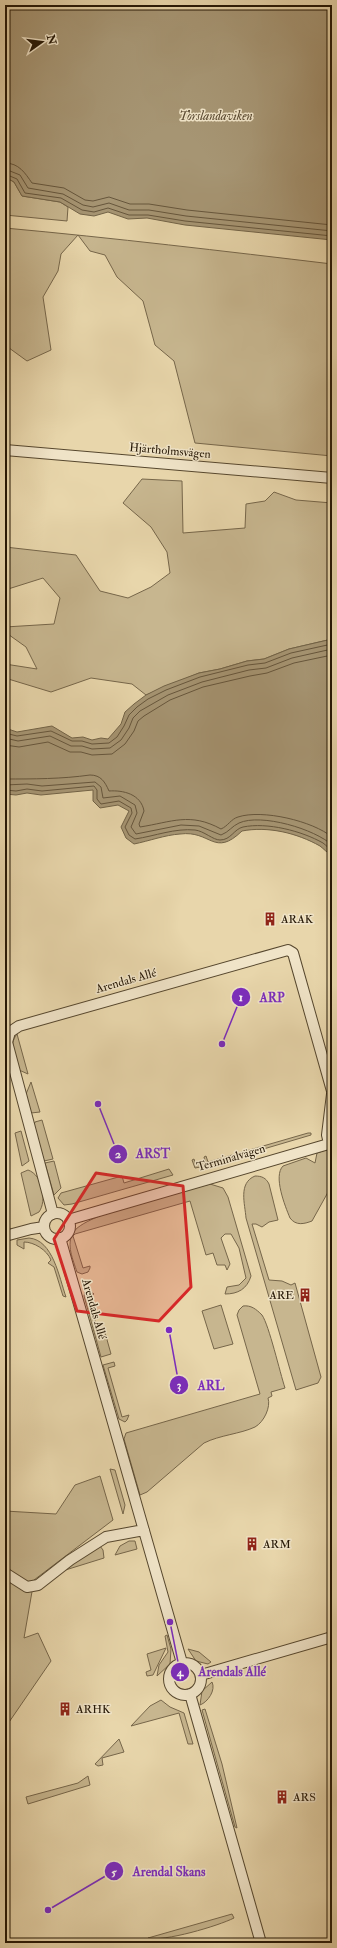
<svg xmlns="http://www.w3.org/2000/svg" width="337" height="1948" viewBox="0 0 337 1948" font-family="'IM FELL Double Pica',serif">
  <rect width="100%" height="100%" fill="#e8d6ab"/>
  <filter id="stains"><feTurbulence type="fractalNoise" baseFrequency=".005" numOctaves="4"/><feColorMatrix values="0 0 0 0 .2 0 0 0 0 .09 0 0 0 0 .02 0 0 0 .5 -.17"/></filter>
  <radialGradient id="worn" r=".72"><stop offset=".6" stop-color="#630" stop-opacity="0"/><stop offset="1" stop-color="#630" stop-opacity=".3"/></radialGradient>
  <path fill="#c7b68f" stroke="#76664a" d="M5 177 14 182 22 196 60 202 68 207 67 221 5 215Z
    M5 228C114 238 223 251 332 264V456L195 443 174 361 155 345 143 301 117 277 105 255 90 251 78 235 61 254 58 271 43 297 51 350 27 361 5 345 9 384 5 388Z
    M142 479 182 481 183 533 245 528 246 504 265 501 274 492 296 500 332 503V639L289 649 264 659 247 661 220 669 199 673 146 695 132 684 91 678 51 692 5 678V664L37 669 26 647 5 632V627L54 624 60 598 43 578 5 590V547L76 555 100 591 128 598 151 587 170 573 167 552 151 527 123 503Z
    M17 1034 28 1074 19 1070C15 1058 8 1045 17 1034Z
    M31 1082 40 1112 31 1113 26 1094Z
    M42 1120 53 1159 44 1161 34 1125 35 1122Z
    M21 1131 29 1161 22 1166 15 1133Z
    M308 1133H311V1135L206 1166 195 1168 192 1160 194 1159 196 1165 205 1162 204 1157 206 1156 208 1162Z
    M332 1148V1185L312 1221C304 1224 296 1226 290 1218 285 1206 273 1176 283 1166L306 1158 315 1163 317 1153Z
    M54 1161 61 1188 54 1195 45 1163Z
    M169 1169 173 1175 72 1204 64 1205 58 1198 61 1193 122 1176 124 1183Z
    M28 1170C43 1175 47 1201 39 1212L31 1216 21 1173Z
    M255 1176C262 1176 266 1178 269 1184L278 1220 269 1222 262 1227 256 1224H252L269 1280 282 1281 291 1285 295 1283 321 1377 318 1383 296 1390 246 1218C245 1204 238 1183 255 1176Z
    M210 1184 223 1188 228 1197 251 1276C247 1289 238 1294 225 1294L227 1287 239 1285 246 1278 239 1248 231 1234H225L221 1238 230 1264 227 1270 225 1265H217L213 1253 206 1255 190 1201 75 1234 73 1236 83 1268 90 1266V1268L88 1272 82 1274 77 1272C73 1260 66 1244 73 1233 83 1213 185 1191 210 1184Z
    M29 1238C53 1240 59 1277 66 1297L63 1296 54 1267 48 1263 51 1260C47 1250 34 1242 24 1242V1249L17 1245V1240Z
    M89 1290 94 1294 87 1296 98 1330 104 1329 111 1354 101 1357 84 1296 85 1292Z
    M221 1305 233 1344 214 1349 202 1311Z
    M243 1306C251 1305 256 1309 262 1315 269 1325 280 1373 285 1388L271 1392 272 1396 268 1398C271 1407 264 1422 255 1427 240 1434 220 1435 204 1443L147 1492 140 1495 124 1439 126 1433 260 1394 237 1315 239 1310Z
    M114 1362 115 1366 108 1368 122 1417 129 1415 127 1420 125 1422 119 1419 103 1365Z
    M110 1469 115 1470 125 1505 123 1514Z
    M100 1476 113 1520 34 1580 24 1638 38 1633 51 1661 5 1728V1511L56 1514 75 1485Z
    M129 1541H135L137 1549 115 1555 120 1546Z
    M100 1546 103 1550 104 1558 59 1572Z
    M167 1635 171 1649 170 1664 157 1676 159 1665 168 1652 165 1636Z
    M166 1648 153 1675 147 1676 146 1672 151 1670 147 1654Z
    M188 1649 199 1652 211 1662 208 1664 196 1661Z
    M212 1682C216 1690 208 1702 200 1705L202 1691Z
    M161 1700 170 1707 184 1713 193 1744H188L179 1713 131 1726 150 1706Z
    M205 1709 222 1764 237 1828 235 1827 202 1710Z
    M119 1739 124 1752 102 1758 103 1765 98 1766 95 1764Z
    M88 1776 90 1785 28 1804 26 1797 78 1783Z
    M232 1914 234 1918C218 1926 164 1942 148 1938Z"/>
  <path fill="#a69573" stroke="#726347" d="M5 5H332V240L185 225 147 218 128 219 108 212 94 216 80 214 60 202 22 196 14 182 5 177Z
    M332 639V855C327 853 324 849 320 846 297 833 268 826 242 831 214 858 211 830 180 834 165 835 149 841 134 844L126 838 121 827 129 811 118 805 100 808 93 801V790L41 795 27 793 16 795 5 794V728L17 732 52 726 72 738 83 737 92 740 101 738 108 739 121 724 125 712 134 704 146 695 164 686 199 673 220 669 247 661 264 659 289 649Z"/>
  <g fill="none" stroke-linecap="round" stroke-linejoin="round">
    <path stroke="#66563c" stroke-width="1" d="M5 163C19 163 25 173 32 183L64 188 85 200 93 201 109 197 130 204H149L187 210 332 225
      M5 169 20 175 28 188 63 194 83 205 93 207 109 203 129 210H149L186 216 332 231
      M5 174 17 179 25 193 61 198 82 210 94 212 108 208 129 215H148L185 221 332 236
      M5 733 17 736 51 731 72 741H82L92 744 109 743 117 737 124 726 129 715 137 707 148 699 166 690 200 677 248 665 265 663 291 653 332 644
      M5 738 18 741 50 736 71 746H82L92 749 110 748 121 740 129 728 133 718 140 711 168 695 202 682 249 670 266 668 292 658 332 649
      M5 745 19 747 48 742 70 752H81L92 755 112 754 125 744 134 731 138 721 144 716 170 700 203 687 250 676 267 673 294 663 332 655
      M5 779C33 779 62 779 90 775 101 775 105 782 109 791 123 790 141 794 144 811L139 824 140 827C172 822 190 812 221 829 228 826 231 819 238 817 262 809 313 821 332 837
      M5 785 27 784 42 786 95 782 101 787 103 798 120 796 135 805 137 813 131 827 136 834 181 825 199 826 221 835C229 832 232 826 239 823 261 813 315 829 332 845
      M5 790 16 791 27 789 42 791 94 786 97 790V799L101 804 119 801 131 808 132 813 125 827 129 835 135 839C155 836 175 828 195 830 204 831 213 840 220 840 231 840 234 829 243 827 267 822 302 831 323 843 326 845 329 849 332 851"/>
    <g stroke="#56472e" stroke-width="12">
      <path id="minor" d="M5 450 332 478
        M329 1143 327 1135 332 1094
        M44 1226a13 13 0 1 1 26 0a13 13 0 1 1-26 0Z
        M53 1214 7 1042 10 1032 19 1026 288 950 293 953 332 1091
        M68 1220 332 1143
        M5 1236 31 1229 44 1227
        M60 1238 182 1663
        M5 1573 27 1587 38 1585 70 1560 106 1537 144 1530
        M169 1679a16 16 0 1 1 32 0a16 16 0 1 1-32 0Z
        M201 1675 332 1637
        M190 1694 261 1943"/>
    </g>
    <use href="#minor" stroke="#f0e4c8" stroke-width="10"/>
  </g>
  <path fill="#d62828" fill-opacity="0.2" stroke="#d62828" stroke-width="3" stroke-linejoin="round" d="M96 1173 183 1186 191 1287 159 1321 77 1311 54 1239Z"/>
  <defs>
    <g id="building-bare" transform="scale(1.08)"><path d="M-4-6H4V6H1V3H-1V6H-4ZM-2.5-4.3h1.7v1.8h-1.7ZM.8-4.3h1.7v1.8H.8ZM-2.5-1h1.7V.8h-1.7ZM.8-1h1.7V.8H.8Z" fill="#8f2418" stroke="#f0e4c8" stroke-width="2.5" paint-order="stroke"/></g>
  </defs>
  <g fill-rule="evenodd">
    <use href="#building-bare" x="270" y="919"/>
    <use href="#building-bare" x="305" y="1295"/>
    <use href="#building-bare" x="252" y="1544"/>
    <use href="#building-bare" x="65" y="1709"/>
    <use href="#building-bare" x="282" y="1797"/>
  </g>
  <g text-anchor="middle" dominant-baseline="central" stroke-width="3" stroke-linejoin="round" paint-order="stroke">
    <g font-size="12" fill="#251705" stroke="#f0e4c8">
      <text transform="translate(170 451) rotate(5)">Hjärtholmsvägen</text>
      <text transform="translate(126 981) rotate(-16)">Arendals Allé</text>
      <text transform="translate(231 1158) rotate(-16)">Terminalvägen</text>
      <text transform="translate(94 1309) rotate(74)">Arendals Allé</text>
    </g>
    <g font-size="12" fill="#251705" stroke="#f0e4c8" text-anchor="start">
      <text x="281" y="919">ARAK</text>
      <text x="294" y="1295" text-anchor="end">ARE</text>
      <text x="263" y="1544">ARM</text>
      <text x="76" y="1709">ARHK</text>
      <text x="293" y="1797">ARS</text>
    </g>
    <g font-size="13" font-style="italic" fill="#594931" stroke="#f0e4c8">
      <text x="216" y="116">Torslandaviken</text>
    </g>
  </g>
  <path fill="none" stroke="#7b2cbf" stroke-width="1.5" d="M222 1044L241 997M98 1104L118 1154M169 1330L179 1385M170 1622L180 1672M48 1910L114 1871"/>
  <g fill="#7b2cbf" stroke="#f0e4c8" stroke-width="1.5">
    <circle cx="222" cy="1044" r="4"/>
    <circle cx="98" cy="1104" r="4"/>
    <circle cx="169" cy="1330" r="4"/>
    <circle cx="170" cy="1622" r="4"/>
    <circle cx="48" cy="1910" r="4"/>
    <circle cx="241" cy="997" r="10"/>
    <circle cx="118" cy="1154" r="10"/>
    <circle cx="179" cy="1385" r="10"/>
    <circle cx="180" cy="1672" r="10"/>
    <circle cx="114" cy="1871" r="10"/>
  </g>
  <g font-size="12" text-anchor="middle" font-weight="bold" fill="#fff">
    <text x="241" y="1001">1</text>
    <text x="118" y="1158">2</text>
    <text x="179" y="1389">3</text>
    <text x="180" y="1676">4</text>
    <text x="114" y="1876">5</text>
  </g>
  <g font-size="13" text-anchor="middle" font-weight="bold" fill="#7b2cbf" stroke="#f0e4c8" stroke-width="3" stroke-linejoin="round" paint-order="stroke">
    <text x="272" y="1002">ARP</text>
    <text x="153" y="1158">ARST</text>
    <text x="211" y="1390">ARL</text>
    <text x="232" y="1676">Arendals Allé</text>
    <text x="169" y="1876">Arendal Skans</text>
  </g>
  <rect width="337" height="1948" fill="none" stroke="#e8d6ab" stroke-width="20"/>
  <rect x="6" y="6" width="325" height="1936" fill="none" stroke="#251705" stroke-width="2"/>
  <rect x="10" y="10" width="317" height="1928" fill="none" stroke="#251705"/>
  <g transform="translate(42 42) rotate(76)" stroke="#f0e4c8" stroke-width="3" paint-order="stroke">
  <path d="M0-3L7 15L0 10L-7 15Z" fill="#251705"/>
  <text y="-6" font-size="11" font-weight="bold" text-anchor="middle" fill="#251705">N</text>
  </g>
  <rect width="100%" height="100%" filter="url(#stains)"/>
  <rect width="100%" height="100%" fill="url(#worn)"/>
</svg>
